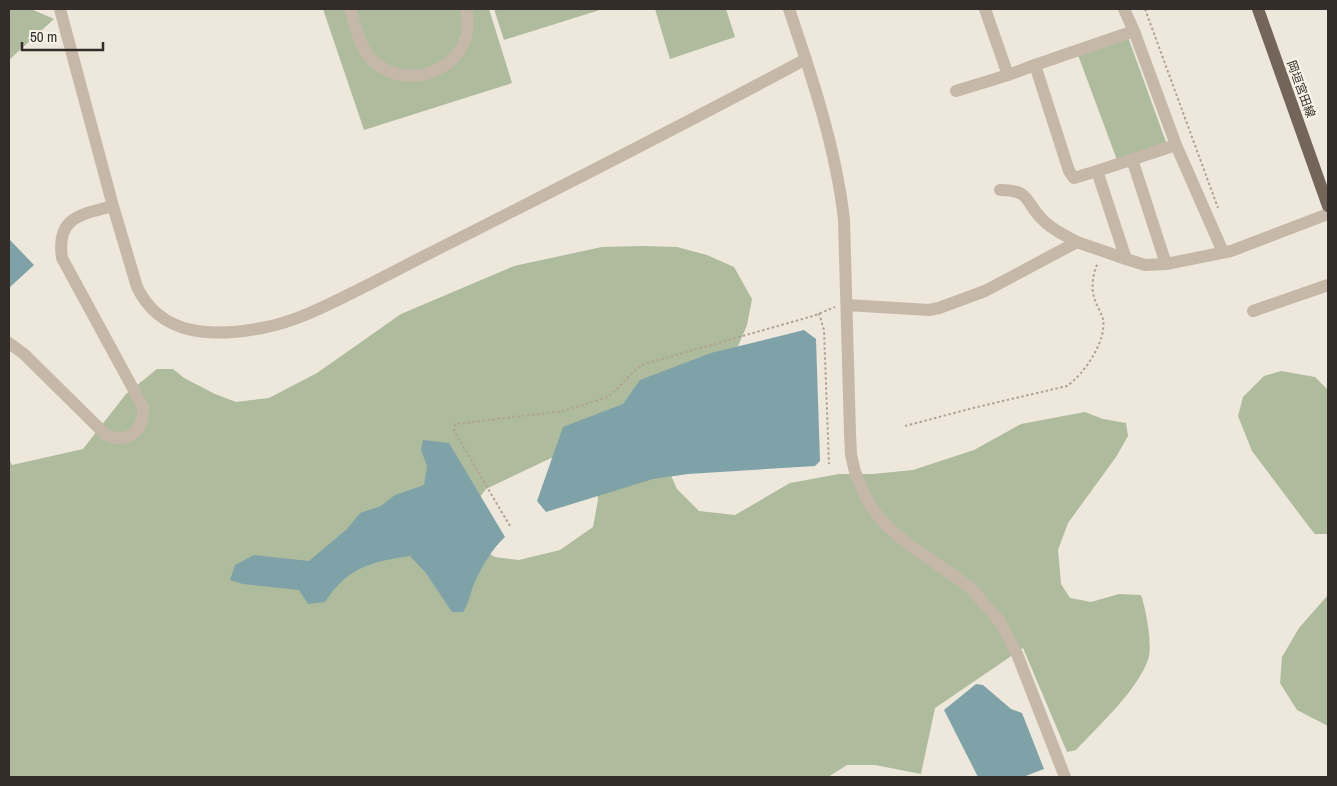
<svg xmlns="http://www.w3.org/2000/svg" width="1337" height="786" viewBox="0 0 1337 786" font-family="'Archivo Narrow','Noto Sans JP',sans-serif">
  <rect width="100%" height="100%" fill="#eee7db"/>
  <path fill="#aebb9d" fill-rule="evenodd" d="M9 9H31L54 19 9 60Z
    M323 9H489L512 83 364 130Z
    M494 9H603L504 40Z
    M655 9H726L735 37 670 59Z
    M1128 37 1166 142 1117 160 1078 55Z
    M642 246 677 247 707 255 734 267 752 299 747 325 730 365 665 462 677 489 699 511 735 515 790 483 839 474H873L913 470 974 450 1021 424 1085 412 1103 419 1126 423 1128 436 1116 457 1068 523 1058 550 1061 584 1070 598 1091 602 1119 594 1141 595C1146 609 1153 647 1148 660 1136 692 1099 725 1076 750L1067 752 1023 648 935 708 921 774 875 765H847L828 777H9V459L12 465 83 449 126 394 157 369H173L184 378 215 394 236 402 269 398 317 373 401 314 514 266 602 247ZM551 458 567 461 596 483 598 500 593 527 560 550 519 560 495 557 483 550 473 506 486 489Z
    M1281 371 1315 377 1328 390V534H1315L1310 528 1252 451 1238 416 1243 397 1264 376Z
    M1328 595V726L1297 710 1280 683 1282 657 1299 628Z"/>
  <path fill="#7ea2a8" d="M9 239 34 265 9 288Z
    M804 330 816 339 820 461 815 466 688 474 653 479 546 512 537 501 563 427 623 404 640 380 711 353Z
    M423 440 449 443 505 537C491 550 481 568 473 586 470 595 469 603 463 612H452L426 573 410 556C370 562 348 567 325 602L308 604 299 590 243 584 230 580 235 565 254 555 309 561 347 529 360 513 381 506 395 495 424 485 427 466 421 450Z
    M976 684 983 685 1011 709 1022 713 1044 769 1023 777H978L944 710Z"/>
  <g fill="none" stroke-linecap="round" stroke-linejoin="round">
    <path stroke="#b0a393" stroke-width="2" stroke-dasharray="2.5 2.5" stroke-linecap="butt" d="M1145 9 1218 208
      M819 313 824 330 829 464
      M905 426 973 408 1067 386C1084 374 1107 341 1103 319 1101 312 1096 305 1094 297 1091 287 1093 272 1098 263
      M510 526 454 431 455 424 563 411 608 397C622 386 628 374 644 364L813 316 835 307"/>
    <path stroke="#c5b8a9" stroke-width="12" d="M60 9 113 206 137 287C161 337 213 337 262 328 295 322 326 306 356 291 384 277 412 262 440 248 563 186 685 124 806 59
      M350 9C356 26 359 48 373 61 413 97 480 62 466 9
      M789 9C812 77 836 148 844 220L850 433 851 455 855 472 868 502 879 517 889 528 908 544 970 587 1000 622 1017 654 1065 777
      M985 9 1008 75 1035 65 1069 171 1074 178 1097 171 1126 259 1145 265 1166 264 1231 251 1328 214
      M1124 9 1134 31 1176 145 1223 252
      M1035 65 1134 31
      M956 91 1008 75
      M1132 159 1166 264
      M1097 171 1176 145
      M1000 190C1032 190 1024 202 1043 220 1051 229 1066 236 1077 242
      M847 305 929 310 939 308 985 291 1077 242 1126 259
      M1253 311 1328 285
      M9 343 24 354 106 435C129 444 144 431 143 407L62 258C56 217 80 215 113 206"/>
    <path stroke="#73655a" stroke-width="12" d="M1258 9 1328 206"/>
  </g>
  <g text-anchor="middle" dominant-baseline="central" stroke-width="5" stroke-linejoin="round" paint-order="stroke">
    <g font-size="12" fill="#332c28" stroke="#f7f1e7">
      <text transform="translate(1301 89) rotate(70)">岡垣宮田線</text>
    </g>
  </g>
  <rect width="1337" height="786" fill="none" stroke="#332c28" stroke-width="20"/>
  <path d="M22 42v8h81v-8" fill="none" stroke="#332c28" stroke-width="2.5"/>
  <text x="30" y="42" font-size="15" fill="#332c28" stroke="#f7f1e7" stroke-width="4" paint-order="stroke">50 m</text>
</svg>
